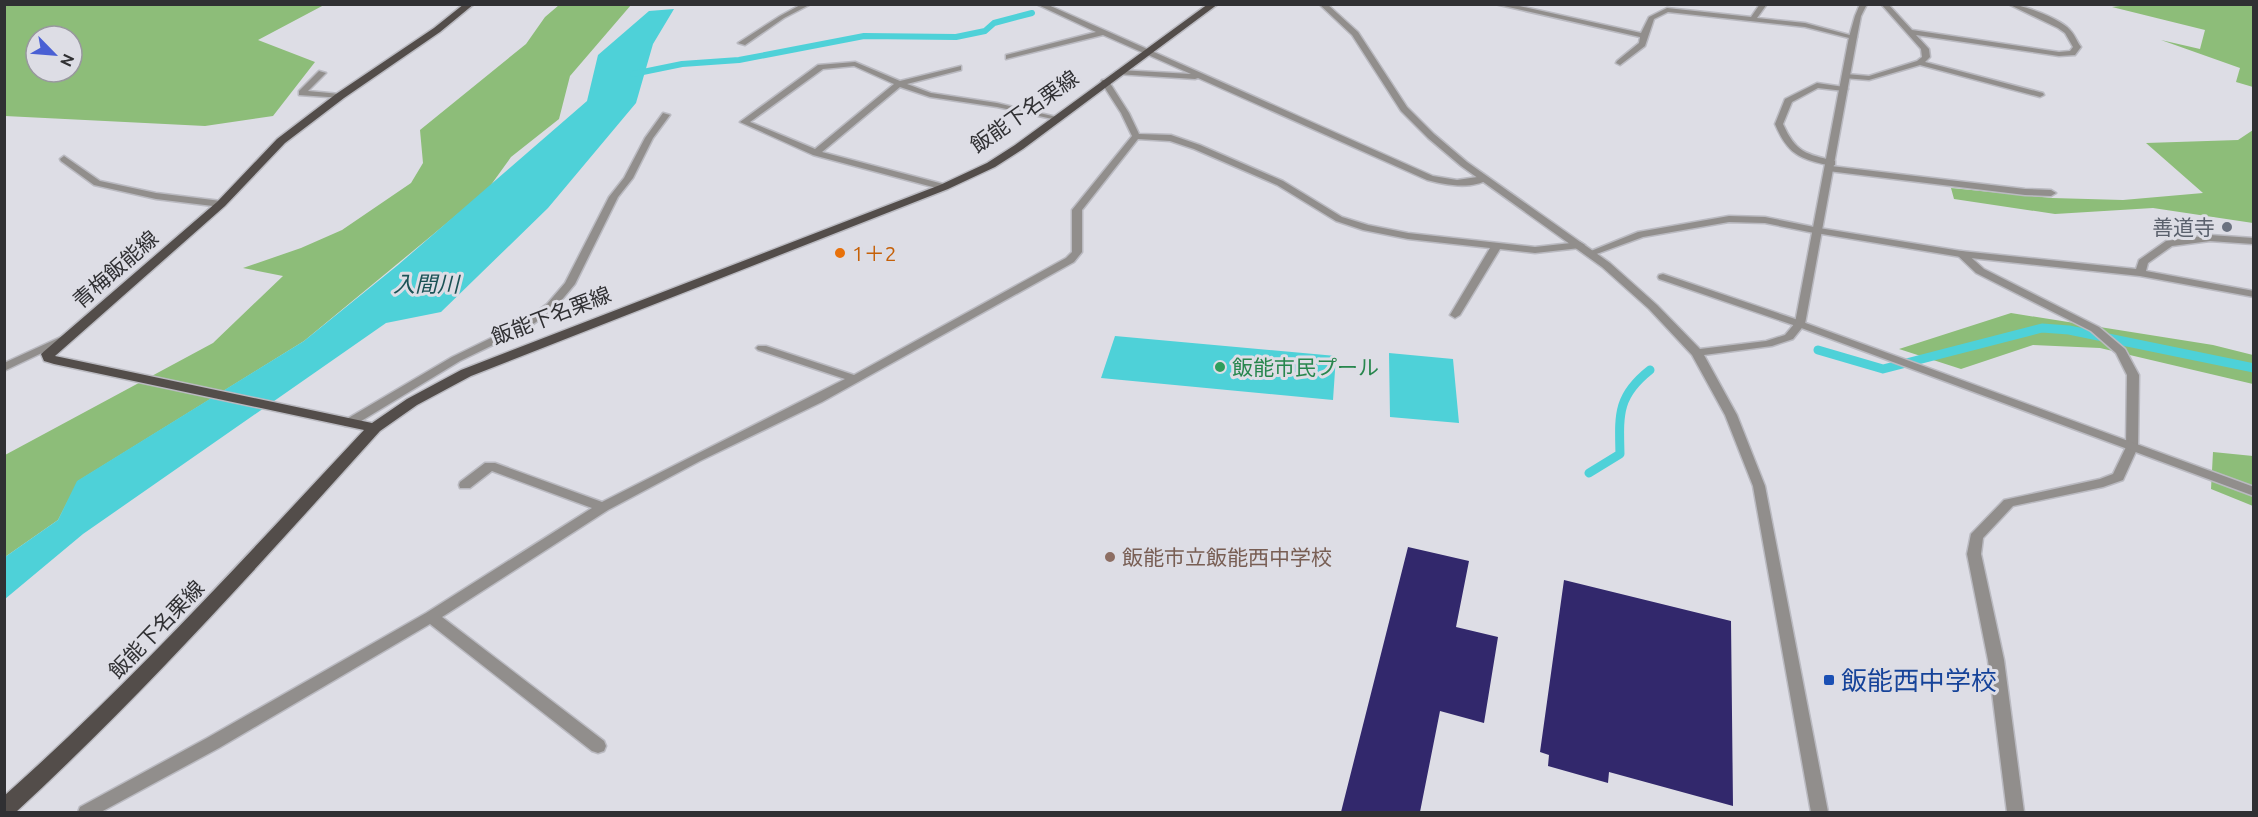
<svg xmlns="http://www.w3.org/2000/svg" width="2258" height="817" viewBox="0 0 2258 817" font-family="Ubuntu,'Noto Sans JP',sans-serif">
  <rect width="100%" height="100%" fill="#dddde5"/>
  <path fill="#8dbd79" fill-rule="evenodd" d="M2136 4 2253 5V87L2236 82 2240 68 2161 40 2200 49 2205 30 2112 7Z
    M4 5 5 4 324 5 258 40 315 62 273 116 205 126 5 116ZM36 36H72V72H36Z
    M559 5H631L570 76 559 119 511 157 488 189 304 341 78 481 58 520 5 557V455L213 343 283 276 243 268 301 248 342 230 411 183 423 163 420 130 526 44 545 17Z
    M2253 130V223L2153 208 2055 214 1954 199 1951 188 2052 198 2123 200 2203 193 2146 143 2238 140Z
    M2011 313 2213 345 2253 355V384L2100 348 2033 345 1961 369 1899 349Z
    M2213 452 2253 456V506L2211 489Z"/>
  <path fill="#4ed1d8" d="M674 9 653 44 636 103 548 208 441 312 386 323 83 534 5 599V557L58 520 77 481 304 341 398 265 587 101 598 55 649 11Z
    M1115 336 1336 356 1333 400 1101 378Z
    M1389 353 1453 359 1459 423 1390 417Z"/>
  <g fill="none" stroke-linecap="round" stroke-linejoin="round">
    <path stroke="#4ed1d8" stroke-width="6" d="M633 74 682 64 739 60 864 36 956 37 985 31 994 23 1032 13"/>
    <path stroke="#4ed1d8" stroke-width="9" d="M1818 350 1883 369 2042 328 2069 330 2254 368
      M1589 473 1620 454C1619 415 1617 396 1650 370"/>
  </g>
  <path fill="#32286c" d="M1408 547 1469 561 1456 627 1498 637 1484 723 1440 711 1420 812H1341Z
    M1564 580 1731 621 1733 806 1609 772 1608 783 1548 766 1549 755 1540 752Z"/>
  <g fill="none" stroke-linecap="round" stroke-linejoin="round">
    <g stroke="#babac1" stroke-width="3">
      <path id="service" d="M319 71 326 73 308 91 340 94 344 96 343 98 299 95V91Z
        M1817 83 1844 87 1848 89 1844 91 1818 88 1792 102 1783 124C1796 153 1806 154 1835 161V165L1832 166C1800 159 1788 155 1775 124L1785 99Z
        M663 113 670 115 653 138 633 178 618 197 575 284 555 308 528 328 460 361 353 426H345L343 423 345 420 452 357 520 324 547 304 565 283 609 197 624 178 645 138Z
        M1729 216 1765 217 1819 228 1824 231 1819 234 1765 223 1729 222 1643 237 1591 256 1586 253 1638 232Z
        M1961 251 1965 252 1984 269 2099 327 2125 349 2139 375 2138 447 2123 480 2103 487 2013 506 1983 538 1981 554 2004 660 2024 812H2007L1988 660 1967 554 1971 534 2004 500 2100 479 2113 474 2126 447 2127 375 2116 353 2091 331 1976 273 1956 254Z
        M1663 274 1804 322 1805 324 1804 326H1796L1659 279 1658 277 1659 275Z"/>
    </g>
    <g stroke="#babac1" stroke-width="3">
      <path id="minor" d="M802 4H811L784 18 745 45 738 43 780 16Z
        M1036 4H1046L1433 176 1457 180 1484 176 1489 179C1472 190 1445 185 1427 180L1198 78 1195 79 1116 74 1115 72 1119 70 1191 74 1103 35 1006 59V55L1096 32Z
        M1495 4H1510L1641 33 1649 17 1667 8 1751 17 1760 4H1767L1757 18 1805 23 1857 37 1853 39 1805 27 1668 12 1654 19 1645 46 1620 65 1616 63 1617 61 1639 43 1640 37Z
        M1881 4H1888L1912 30 2059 52 2070 51 2073 47 2065 33 2058 28 2008 4C2022 4 2061 19 2070 30 2075 35 2077 42 2081 47L2075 55 2059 56 1916 35 1929 49 1930 57 1925 62 2043 93 2044 95 2040 97 1920 65 1869 80 1843 78V74H1846L1869 76 1917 61 1922 57 1921 49Z
        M855 62 900 81 961 66V70L907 84 931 93 997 103 1061 118 1057 120 997 107 930 97 900 87 822 152 947 185 949 187 944 190 813 155 740 122 818 65ZM854 66 894 84 815 149 750 122 823 69Z
        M1102 80H1108L1129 113 1139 134 1171 135 1200 145 1283 181 1342 217 1368 225 1408 233 1535 247 1580 242 1585 245 1580 248 1535 253 1500 249 1460 315 1455 318 1450 315 1490 248 1408 239 1363 230 1336 221 1277 185 1194 149 1170 141 1138 139 1082 210V252L1074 262 822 402 700 461 608 510 442 617 604 741 606 746 604 751 598 753 592 751 430 624 219 748 101 812H78L80 807 207 738 426 613 592 508 492 471 470 488H460L459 485 460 482 485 463H495L602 502 845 379 758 350 756 348 758 346H766L854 375 1066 258 1072 252V210L1132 136 1121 113 1101 82Z
        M64 156 100 181 156 193 221 201 226 204 221 207 156 199 94 185 61 161 60 159Z
        M1831 166 2025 189 2051 190 2056 193 2051 196 2025 195 1828 171V167Z
        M1819 228 1961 251 2136 269 2139 260 2166 241 2210 235 2253 238V244L2210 241 2172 246 2148 263 2146 271 2254 291V297L2140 276 1961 257 1816 233 1814 231Z
        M1800 321 2254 487V496L1796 326 1795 324Z
        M65 335 71 338 69 340 4 371V363Z"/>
    </g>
    <g stroke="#babac1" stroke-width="3">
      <path id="tertiary" d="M1319 4H1327L1358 32 1407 107 1434 134 1467 162 1610 263 1657 305 1700 349 1766 341 1785 335 1795 323 1849 37 1855 16 1860 4H1867L1861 16 1857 37 1805 324 1793 339 1772 346 1704 355 1737 415 1765 486 1828 812H1811L1753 486 1725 415 1692 355 1649 309 1602 267 1461 166 1428 138 1401 111 1352 35Z"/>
    </g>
    <g stroke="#babac1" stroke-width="3">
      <path id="primary" d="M464 4H474L440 32 344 98 285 143 225 206 55 356 372 423 407 399 461 370 940 185 987 163 1015 145 1208 4H1218L1023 149 995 167 948 189 471 376 417 405 380 431C262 562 145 693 16 812H4V796C132 682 247 555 364 430L54 364 44 361 41 354 217 202 277 139 336 94 434 28Z"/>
    </g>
    <use href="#service" fill="#918e8c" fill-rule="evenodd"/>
    <use href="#minor" fill="#918e8c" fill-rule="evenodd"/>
    <use href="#tertiary" fill="#918e8c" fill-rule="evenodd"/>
    <use href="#primary" fill="#534d4a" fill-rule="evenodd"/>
  </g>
  <circle fill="#6b7280" stroke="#dddde5" stroke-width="2" cx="2227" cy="227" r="6"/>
  <circle fill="#e8710a" stroke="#dddde5" stroke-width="2" cx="840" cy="253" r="6"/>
  <circle fill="#2e9e5b" stroke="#dddde5" stroke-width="2" cx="1220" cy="367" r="6"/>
  <circle fill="#8d6e63" stroke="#dddde5" stroke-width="2" cx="1110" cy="557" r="6"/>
  <rect fill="#1a4fb4" stroke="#dddde5" stroke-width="2" x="1823" y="674" width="12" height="12" rx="3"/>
  <g text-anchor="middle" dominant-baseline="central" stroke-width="6" stroke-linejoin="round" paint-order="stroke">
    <g font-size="21" fill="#303033" stroke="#dddde5">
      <text transform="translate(1024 111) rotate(-35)">飯能下名栗線</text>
      <text transform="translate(115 269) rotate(-41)">青梅飯能線</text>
      <text transform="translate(551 315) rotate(-21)">飯能下名栗線</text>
      <text transform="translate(156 629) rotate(-46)">飯能下名栗線</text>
    </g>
    <g font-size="21" fill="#5b616d" stroke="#dddde5" text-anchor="end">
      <text x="2215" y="227">善道寺</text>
    </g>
    <g font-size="21" fill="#c56008" stroke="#dddde5" text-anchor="start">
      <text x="852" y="253">1＋2</text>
    </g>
    <g font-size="21" fill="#27864d" stroke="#dddde5" text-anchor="start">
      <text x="1232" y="367">飯能市民プール</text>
    </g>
    <g font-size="21" fill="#785e54" stroke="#dddde5" text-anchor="start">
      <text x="1122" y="557">飯能市立飯能西中学校</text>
    </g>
    <g font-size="22" font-style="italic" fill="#1a5255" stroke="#dddde5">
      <text x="426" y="283">入間川</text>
    </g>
    <g font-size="26" fill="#164399" stroke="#dddde5" text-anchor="start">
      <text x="1841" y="680">飯能西中学校</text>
    </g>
  </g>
  <rect width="2258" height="817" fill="none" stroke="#303033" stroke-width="12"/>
  <g transform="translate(54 54) rotate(115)"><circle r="28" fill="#dddde5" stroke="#98989e" stroke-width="1.5"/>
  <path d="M0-4.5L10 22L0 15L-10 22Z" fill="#4a60d4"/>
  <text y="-9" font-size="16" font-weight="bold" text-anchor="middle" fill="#303033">N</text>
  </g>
</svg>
